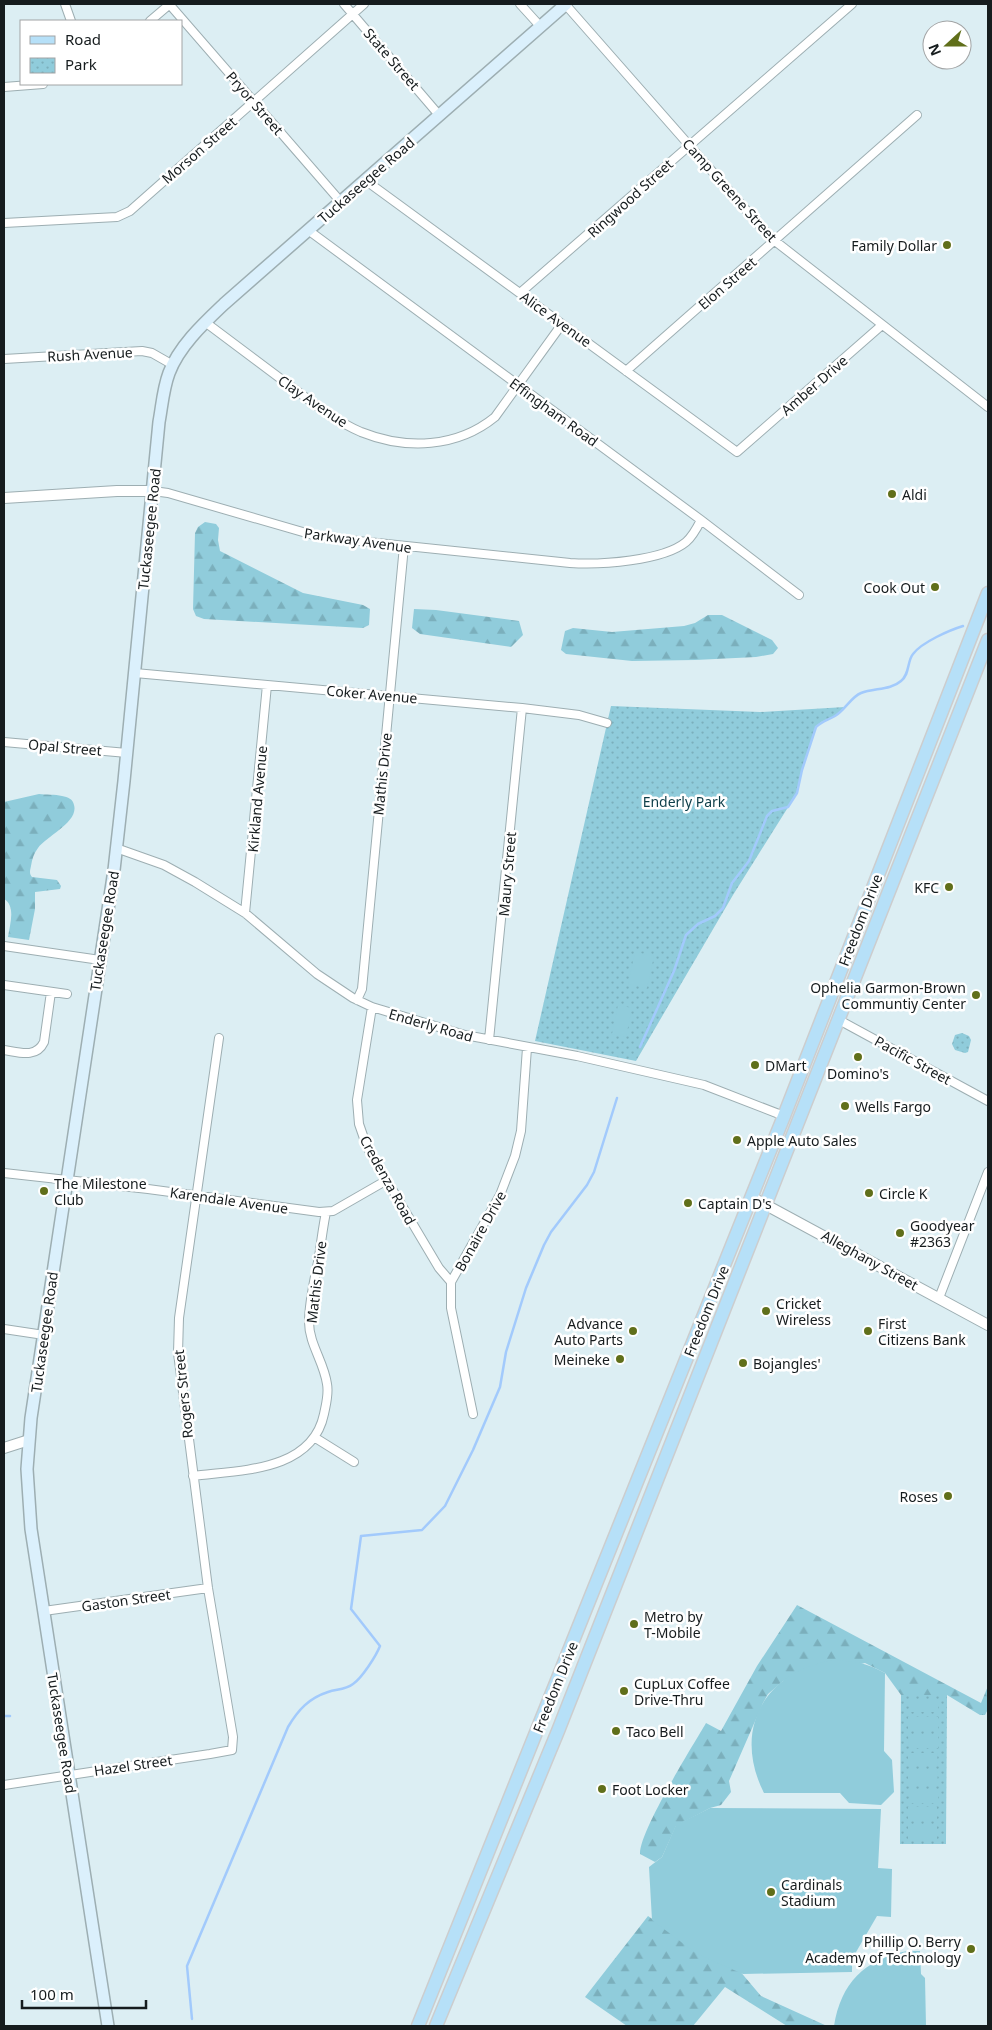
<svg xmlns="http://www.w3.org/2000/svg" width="992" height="2030" viewBox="0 0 992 2030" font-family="'Noto Sans',sans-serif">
  <defs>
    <pattern id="forest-firs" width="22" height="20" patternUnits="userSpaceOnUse" patternTransform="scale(1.25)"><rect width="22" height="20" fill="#90ccdb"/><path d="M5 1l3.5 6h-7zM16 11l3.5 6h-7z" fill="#7bafbc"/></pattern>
    <pattern id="park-dots" width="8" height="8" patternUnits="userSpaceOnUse" patternTransform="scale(1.25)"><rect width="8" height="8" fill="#90ccdb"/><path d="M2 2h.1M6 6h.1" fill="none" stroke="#7bafbc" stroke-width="1.8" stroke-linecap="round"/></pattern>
  </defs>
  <rect width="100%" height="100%" fill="#dceef3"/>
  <path fill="url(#forest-firs)" d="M205 522 216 524 219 528 218 540 220 551 303 593 363 605 370 609 369 625 363 628 204 619 196 616 193 609 195 533 198 527Z
    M414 609 436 610 519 621 523 635 511 647 420 634 412 628Z
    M708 615H722L772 640 778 648 773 654 756 657 695 660 632 661 566 654 561 650 565 631 573 628 612 632 684 626 695 623Z
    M39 794C46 795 55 794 62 796 68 797 73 799 74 805 79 822 47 836 38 848 34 853 32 859 31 866 30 871 29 873 32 877L57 880 61 886 60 889 35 892V909L29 940 8 937C10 924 16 906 4 899V802Z
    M797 1605 981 1703 988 1686V1709L985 1715H980L947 1695H901L885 1673 865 1663 783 1681 768 1694 763 1703 729 1781 731 1792 721 1805 710 1808 676 1826 662 1857 655 1862 640 1854C639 1832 692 1747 706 1723L721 1731 757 1666Z
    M648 1916 688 1944 722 1950 761 1996 827 2026H787L725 1987 693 2026H627L585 1997Z"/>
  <path fill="url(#park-dots)" d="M611 706 760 712 845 707 835 716 821 722 816 727 802 770 797 793 733 895 636 1061 535 1041Z
    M962 1033 969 1036 971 1040 968 1052 965 1053 955 1050 952 1044 955 1035Z
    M901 1695H947L946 1844H900Z"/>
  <path fill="#90ccdb" d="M635 952 654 956 647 988 628 984Z
    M618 1005 632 1008 626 1037 612 1034Z
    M829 1661C852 1660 864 1662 885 1673L884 1751 892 1760 894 1792 881 1805 849 1803 840 1793H764C733 1732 762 1674 829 1661Z
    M909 1699H938V1712H909Z
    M908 1717H938V1730H908Z
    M908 1735H938V1748H909Z
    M908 1753H937L938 1766H908Z
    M908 1771H937L938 1784H908Z
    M909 1789H938V1803H909Z
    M908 1807H937V1821H908Z
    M710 1808 881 1809 878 1868 892 1869 891 1917 877 1916 852 1959V1972L743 1974 697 1954 652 1920 649 1867 662 1857 676 1825Z
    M908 1825H937V1839H908Z
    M907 1951H920L921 1974 925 1978 926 2026H834C841 1983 864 1960 907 1951Z"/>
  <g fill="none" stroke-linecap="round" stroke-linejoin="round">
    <path stroke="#a2cafc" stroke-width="2.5" d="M640 1047 674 971 686 935 698 924 715 916 723 908 732 883 749 861 767 816 772 811 788 807 797 793 802 770 816 727C822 721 828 720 835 716 845 710 851 697 861 693 874 688 891 690 901 681 910 674 907 661 913 654 922 642 950 630 963 626
      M4 1716H10
      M192 2019 187 1966 288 1727C298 1710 309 1698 328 1692 337 1689 345 1690 353 1684 362 1678 376 1656 380 1646L351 1609 361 1536 422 1530 445 1506 473 1450 500 1387 506 1352 526 1288 544 1245 551 1232 587 1185 594 1172 617 1098"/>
    <g stroke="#9daeb2" stroke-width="10">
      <path id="minor" d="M65 4 71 21
        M344 4 439 115
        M520 4 540 26
        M565 4 761 227 775 241 988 407
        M170 5 341 202
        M150 21 170 4
        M4 87 43 84
        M365 180 737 452 882 325
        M4 223 117 217 130 211 364 4
        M308 230 701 520 799 595
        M520 293 852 4
        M205 322C236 345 266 368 297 391 317 406 338 422 361 432 406 450 457 448 495 417L562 324
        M4 359 142 351 152 353 173 365
        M626 371 917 115
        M153 491 168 493 320 537 570 563C600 565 663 561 686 542 693 536 697 528 701 520
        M135 673 522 708 579 715 607 723
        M4 742 127 753
        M116 848 164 865 195 882 245 913 317 974 353 998 372 1007 465 1035 577 1056 704 1085 784 1116
        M245 913 267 685
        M4 946 100 960
        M4 985 67 994
        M357 1000 362 989 404 546
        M372 1007 357 1100 359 1124 367 1147 439 1268 451 1282
        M839 1020 988 1101
        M489 1040 522 708
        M4 1050C18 1052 36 1059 44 1042L51 992
        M4 1173 148 1189 319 1212 333 1211 387 1180
        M939 1298 988 1172
        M4 1329 44 1335
        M473 1414 451 1308V1282L500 1195 515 1156 521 1131 527 1048
        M314 1437 354 1462
        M193 1476C239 1470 312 1472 324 1414 326 1404 329 1394 327 1384 324 1362 309 1344 309 1322 309 1300 315 1278 319 1257 321 1242 323 1227 326 1212
        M44 1611 208 1588
        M4 1785 210 1754 232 1750 233 1737 208 1588 178 1353 179 1318 219 1038"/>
    </g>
    <g stroke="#9daeb2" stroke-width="12">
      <path id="tertiary" d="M4 498 117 491H153
        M751 1197 988 1325
        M4 1448 29 1440"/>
    </g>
    <g stroke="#9daeb2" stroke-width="14">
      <path id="secondary" d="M108 2026 31 1529 27 1469 31 1418 114 870 124 781 159 422C162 406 163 389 169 373 179 346 204 323 224 304L566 4"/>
    </g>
    <g stroke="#cccdce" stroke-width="15">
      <path id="primary" d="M418 2026 784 1116 988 593
        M436 2026 558 1731 988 640"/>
    </g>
    <use href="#minor" stroke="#fff" stroke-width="8"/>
    <use href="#tertiary" stroke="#fff" stroke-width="10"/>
    <use href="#secondary" stroke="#dbf0fc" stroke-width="11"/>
    <use href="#primary" stroke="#b6e0f8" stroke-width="12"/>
  </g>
  <g fill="#606f1a" stroke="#fff" stroke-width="2">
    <circle cx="947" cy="245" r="5"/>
    <circle cx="892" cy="494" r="5"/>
    <circle cx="935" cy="587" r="5"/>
    <circle cx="949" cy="887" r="5"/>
    <circle cx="976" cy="995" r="5"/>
    <circle cx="858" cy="1057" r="5"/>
    <circle cx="755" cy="1065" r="5"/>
    <circle cx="845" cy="1106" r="5"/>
    <circle cx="737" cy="1140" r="5"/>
    <circle cx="44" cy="1191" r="5"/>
    <circle cx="869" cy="1193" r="5"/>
    <circle cx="688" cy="1203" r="5"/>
    <circle cx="900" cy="1233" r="5"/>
    <circle cx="766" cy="1311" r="5"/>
    <circle cx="633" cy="1331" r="5"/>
    <circle cx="868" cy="1331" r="5"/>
    <circle cx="620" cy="1359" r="5"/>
    <circle cx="743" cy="1363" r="5"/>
    <circle cx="948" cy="1496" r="5"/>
    <circle cx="634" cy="1624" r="5"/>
    <circle cx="624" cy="1691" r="5"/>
    <circle cx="616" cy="1731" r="5"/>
    <circle cx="602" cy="1789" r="5"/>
    <circle cx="771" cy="1892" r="5"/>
    <circle cx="971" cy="1949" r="5"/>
  </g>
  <g text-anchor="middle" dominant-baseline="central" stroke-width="5" stroke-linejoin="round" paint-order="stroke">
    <g font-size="14" fill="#161c1e" stroke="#fff">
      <text transform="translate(392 59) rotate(49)">State Street</text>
      <text transform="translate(255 103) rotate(49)">Pryor Street</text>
      <text transform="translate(199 150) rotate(-41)">Morson Street</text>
      <text transform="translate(366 180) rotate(-41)">Tuckaseegee Road</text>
      <text transform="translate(730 190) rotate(48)">Camp Greene Street</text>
      <text transform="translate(630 198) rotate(-42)">Ringwood Street</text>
      <text transform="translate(727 283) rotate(-41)">Elon Street</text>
      <text transform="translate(556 319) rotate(36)">Alice Avenue</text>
      <text transform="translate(90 354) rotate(-3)">Rush Avenue</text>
      <text transform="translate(814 385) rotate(-41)">Amber Drive</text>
      <text transform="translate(313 401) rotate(34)">Clay Avenue</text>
      <text transform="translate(554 412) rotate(36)">Effingham Road</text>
      <text transform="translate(149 529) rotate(-84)">Tuckaseegee Road</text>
      <text transform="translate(358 540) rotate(8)">Parkway Avenue</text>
      <text transform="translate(372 694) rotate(5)">Coker Avenue</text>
      <text transform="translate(65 747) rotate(5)">Opal Street</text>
      <text transform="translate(382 774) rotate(-84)">Mathis Drive</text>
      <text transform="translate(257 799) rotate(-85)">Kirkland Avenue</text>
      <text transform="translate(507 874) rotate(-85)">Maury Street</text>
      <text transform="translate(860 920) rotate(-69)">Freedom Drive</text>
      <text transform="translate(104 931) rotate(-81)">Tuckaseegee Road</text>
      <text transform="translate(431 1025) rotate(16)">Enderly Road</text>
      <text transform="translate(913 1060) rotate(29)">Pacific Street</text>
      <text transform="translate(388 1180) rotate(61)">Credenza Road</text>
      <text transform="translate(229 1200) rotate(8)">Karendale Avenue</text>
      <text transform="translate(480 1231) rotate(-61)">Bonaire Drive</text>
      <text transform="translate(870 1260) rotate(29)">Alleghany Street</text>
      <text transform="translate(316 1282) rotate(-83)">Mathis Drive</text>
      <text transform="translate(706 1311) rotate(-68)">Freedom Drive</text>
      <text transform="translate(44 1332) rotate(-82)">Tuckaseegee Road</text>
      <text transform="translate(183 1394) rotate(-96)">Rogers Street</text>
      <text transform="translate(126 1600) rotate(-8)">Gaston Street</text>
      <text transform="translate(555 1687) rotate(-68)">Freedom Drive</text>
      <text transform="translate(62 1733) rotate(81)">Tuckaseegee Road</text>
      <text transform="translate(133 1765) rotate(-8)">Hazel Street</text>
    </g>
    <g font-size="14" fill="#161c1e" stroke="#fff" text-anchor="start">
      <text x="937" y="245" text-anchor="end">Family Dollar</text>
      <text x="902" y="494">Aldi</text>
      <text x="925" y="587" text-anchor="end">Cook Out</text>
      <text x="939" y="887" text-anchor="end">KFC</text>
      <text x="966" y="987" text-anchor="end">Ophelia Garmon-Brown<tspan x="966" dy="16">Communtiy Center</tspan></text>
      <text x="765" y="1065">DMart</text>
      <text x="858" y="1073" text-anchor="middle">Domino's</text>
      <text x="855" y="1106">Wells Fargo</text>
      <text x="747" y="1140">Apple Auto Sales</text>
      <text x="54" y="1183">The Milestone<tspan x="54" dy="16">Club</tspan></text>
      <text x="879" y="1193">Circle K</text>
      <text x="698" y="1203">Captain D's</text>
      <text x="910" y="1225">Goodyear<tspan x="910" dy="16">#2363</tspan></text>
      <text x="776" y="1303">Cricket<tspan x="776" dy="16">Wireless</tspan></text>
      <text x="623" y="1323" text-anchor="end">Advance<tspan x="623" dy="16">Auto Parts</tspan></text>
      <text x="878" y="1323">First<tspan x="878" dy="16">Citizens Bank</tspan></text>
      <text x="610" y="1359" text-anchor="end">Meineke</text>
      <text x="753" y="1363">Bojangles'</text>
      <text x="938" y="1496" text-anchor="end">Roses</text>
      <text x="644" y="1616">Metro by<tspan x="644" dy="16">T-Mobile</tspan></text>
      <text x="634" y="1683">CupLux Coffee<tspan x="634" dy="16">Drive-Thru</tspan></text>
      <text x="626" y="1731">Taco Bell</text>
      <text x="612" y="1789">Foot Locker</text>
      <text x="781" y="1884">Cardinals<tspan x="781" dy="16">Stadium</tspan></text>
      <text x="961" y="1941" text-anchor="end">Phillip O. Berry<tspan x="961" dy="16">Academy of Technology</tspan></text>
    </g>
    <g font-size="14" fill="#0d3e49" stroke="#fff">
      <text x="684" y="801">Enderly Park</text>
    </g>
  </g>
  <rect width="992" height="2030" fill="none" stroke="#161c1e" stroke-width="10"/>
  <rect x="20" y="20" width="162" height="65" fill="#ffffff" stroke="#a2a4a5"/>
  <rect x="30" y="36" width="25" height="8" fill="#b6e0f8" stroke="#a2a4a5"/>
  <text x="65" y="45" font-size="15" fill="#161c1e">Road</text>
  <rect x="30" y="58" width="25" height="15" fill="url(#park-dots)" stroke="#a2a4a5"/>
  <text x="65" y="70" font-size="15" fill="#161c1e">Park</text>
  <g transform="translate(947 45) rotate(249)"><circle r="24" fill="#ffffff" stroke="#a2a4a5"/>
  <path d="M0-4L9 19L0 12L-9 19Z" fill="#606f1a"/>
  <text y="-8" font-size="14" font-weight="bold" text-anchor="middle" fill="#161c1e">N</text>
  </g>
  <path d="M22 2000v8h124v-8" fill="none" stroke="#161c1e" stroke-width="2.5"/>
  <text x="30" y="2000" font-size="15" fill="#161c1e" stroke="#ffffff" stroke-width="4" paint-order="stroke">100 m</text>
</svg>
